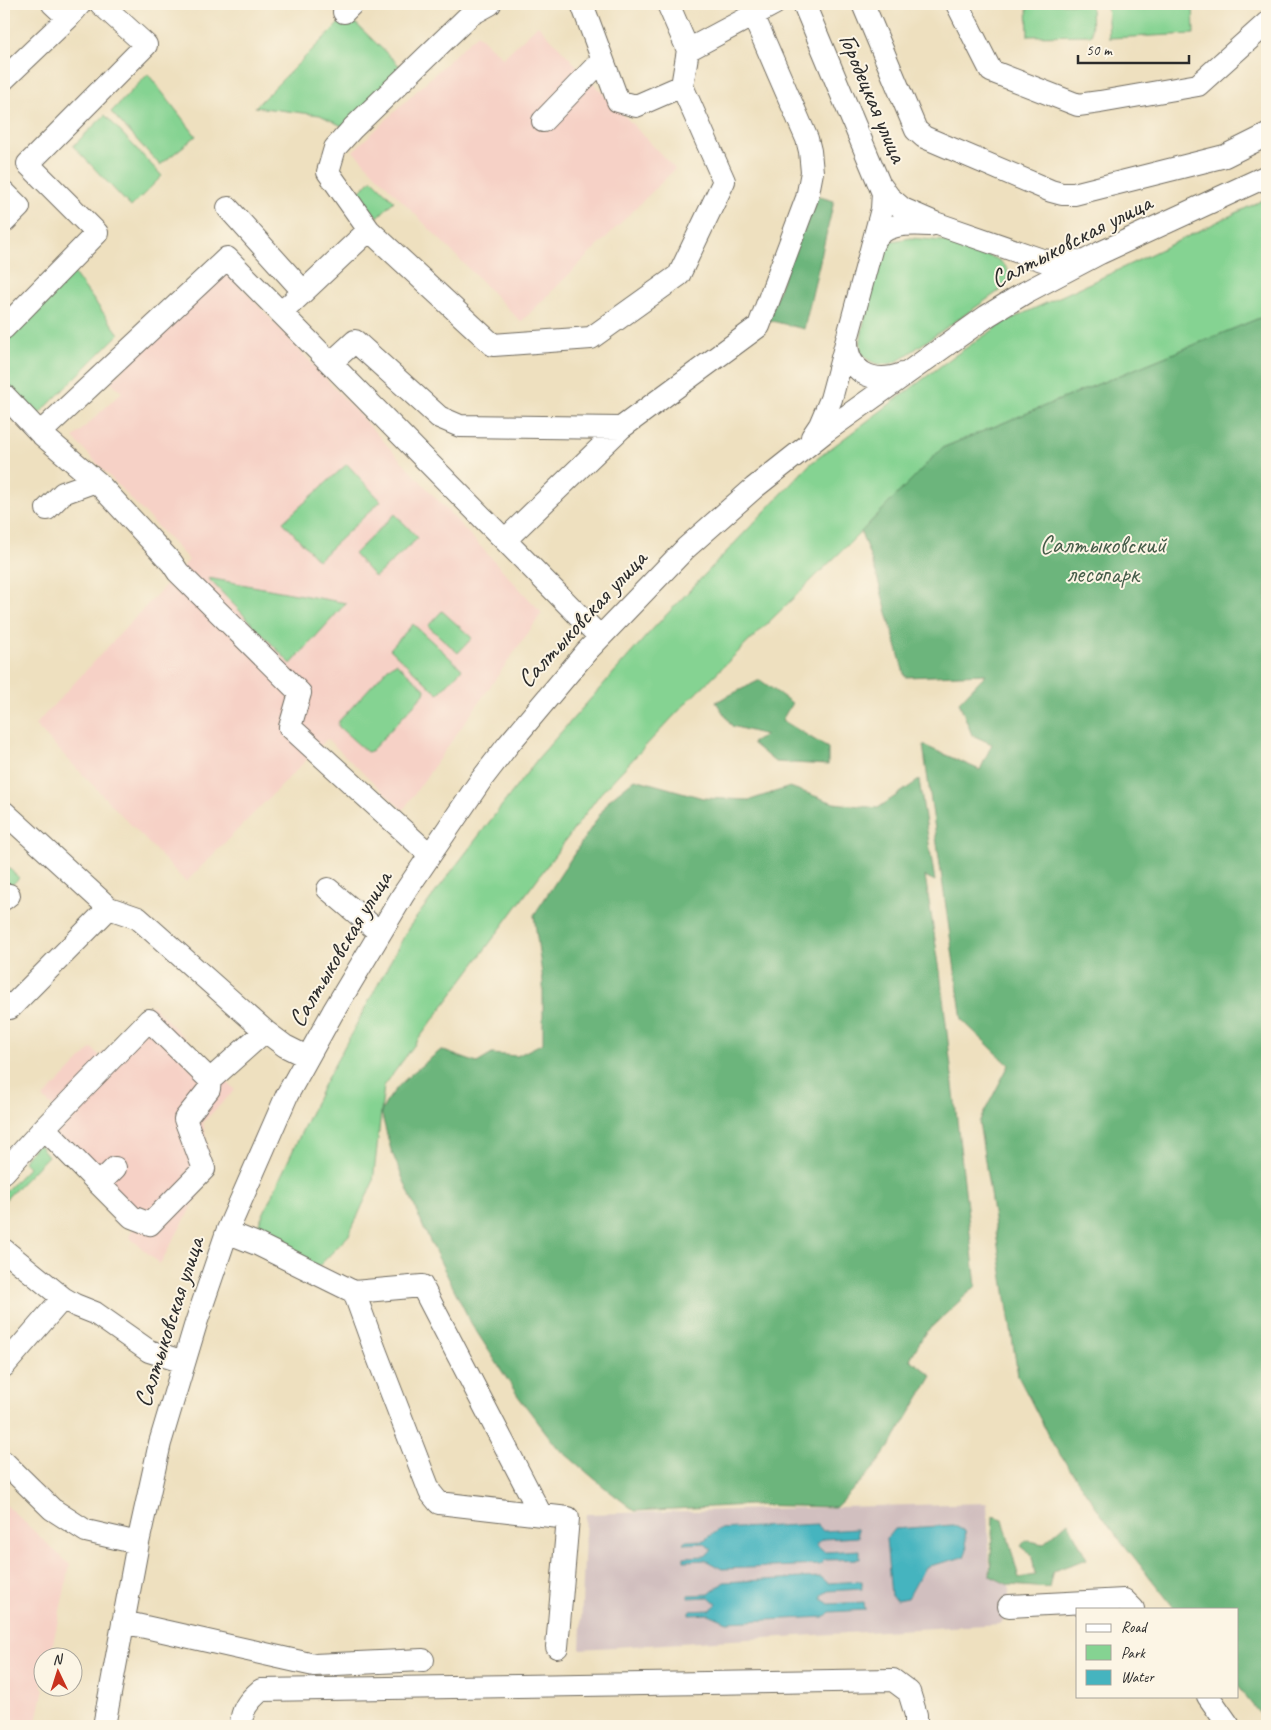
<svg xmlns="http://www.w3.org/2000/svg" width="1271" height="1730" viewBox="0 0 1271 1730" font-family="Caveat,sans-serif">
  <rect width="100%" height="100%" fill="#fcf5e5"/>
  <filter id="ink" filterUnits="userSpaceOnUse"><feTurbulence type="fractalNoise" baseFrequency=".02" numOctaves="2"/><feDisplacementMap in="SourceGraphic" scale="10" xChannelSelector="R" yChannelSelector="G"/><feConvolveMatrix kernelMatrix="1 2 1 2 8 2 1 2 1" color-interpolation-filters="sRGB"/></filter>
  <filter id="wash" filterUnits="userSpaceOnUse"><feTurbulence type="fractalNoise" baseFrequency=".0096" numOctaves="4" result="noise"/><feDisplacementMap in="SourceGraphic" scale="20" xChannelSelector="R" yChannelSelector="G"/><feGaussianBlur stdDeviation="1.12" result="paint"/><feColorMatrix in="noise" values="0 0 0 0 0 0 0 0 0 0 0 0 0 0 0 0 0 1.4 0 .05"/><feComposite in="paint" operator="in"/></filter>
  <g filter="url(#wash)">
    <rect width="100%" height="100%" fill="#eee0bf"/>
    <path fill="#f6d1c6" d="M538 25 675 169 521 322 353 151 477 34 503 58Z
      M221 265 542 613 403 810 327 739 186 882 35 725 189 560 73 438 122 392 111 382Z
      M152 1005 235 1090 203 1122 212 1170 160 1264 129 1237 135 1225 41 1134 53 1107 43 1098 92 1048 100 1056Z
      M4 1503 70 1565 50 1657 42 1658V1688H44L36 1726H4Z"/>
    <path fill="#d1bfbf" d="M987 1503 990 1576 1009 1585V1614L1000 1624 580 1649 586 1514Z"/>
    <path fill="#85d392" stroke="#587f5e" d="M1027 4H1091L1092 35 1028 36Z
      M1107 4H1193L1194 34 1109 38Z
      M347 15 404 70 346 128 320 115 255 107Z
      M148 74 196 136 160 165 111 112Z
      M105 115 162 176 131 207 73 146Z
      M372 179 394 201 378 217 356 195Z
      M1267 198V315L942 448 861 532 689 700 600 794 384 1086 373 1182 349 1235 318 1267 253 1236 323 1086 409 927 539 757 649 633 810 464 954 356 1005 322 1118 270Z
      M911 238 943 241 995 258C1008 265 1015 277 1002 289L901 359C893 364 884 366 875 363 869 361 863 357 861 351 857 335 879 266 885 248L892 241Z
      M67 264 119 334 38 415 4 387V328Z
      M347 464 381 501 318 560 283 522Z
      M395 514 418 538 375 577 354 554Z
      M208 578 346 603 291 664Z
      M442 611 472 638 458 653 428 626Z
      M413 624 462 669 438 694 390 649Z
      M396 663 424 688 425 690 424 694 371 751 367 752 339 727 338 725 339 721 389 667Z
      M4 863 19 878 4 893Z
      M38 1143 48 1156 4 1201V1193L29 1167 23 1161Z"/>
    <path fill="#6cb57c" stroke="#4c7054" d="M813 195 834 201 804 329 768 320Z
      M1267 315V1723L1237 1686V1609H1175L1110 1527 1054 1446 1018 1376 979 1122 1009 1065 962 1020 923 745 980 770 992 744 972 735 959 702 986 674 905 677 876 573 861 532 942 448Z
      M760 680 792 703 782 720 828 748V765L775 762 752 743 766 735 732 726 716 702Z
      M635 779 703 798 750 800 790 787 834 803 878 808 919 780 935 881 925 876 940 971 976 1286 925 1333 910 1359 932 1376 892 1443 873 1469 836 1507 749 1505 635 1511 604 1487 557 1447 518 1396 471 1323 424 1229 391 1150 381 1112C394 1084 418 1069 441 1050L477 1063 492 1054 517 1056 543 1043V982L534 915 610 799Z
      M993 1516 1003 1519 1019 1578 1035 1575 1032 1555 1021 1546 1026 1540 1043 1544 1068 1522 1087 1559 1053 1571 1049 1588 1009 1585 990 1576Z"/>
    <path fill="#45b4bf" stroke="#387075" d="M817 1524 823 1531 857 1529 858 1537 823 1539 817 1543V1546L824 1552 860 1550V1559L825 1560 820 1565 722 1569 705 1560 684 1561V1557L705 1556 712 1550 704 1543 684 1544V1541L704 1540 719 1529Z
      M953 1525 965 1531 967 1549 964 1557 925 1567 908 1598 897 1600 891 1596 886 1539 894 1529Z
      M821 1577 828 1583 862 1581V1589L828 1591 822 1595V1599L829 1604 864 1602 865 1610 830 1612 825 1617 727 1622 709 1614 689 1615V1611L710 1610 717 1604 709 1597 688 1598V1595L709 1594 724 1582Z"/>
  </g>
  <g filter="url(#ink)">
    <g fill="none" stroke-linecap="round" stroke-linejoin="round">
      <g stroke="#6f6a5f" stroke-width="24">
        <path id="minor" d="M53 4 68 18
          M490 4 470 15 353 128 335 148 328 172 369 230 493 345 591 338 679 275 724 181 682 86 688 50 668 4
          M582 4 618 101 636 106 682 86
          M804 4 883 193 882 209 831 399 820 425 812 437
          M863 4 916 130 924 137 1051 191 1062 194H1074L1225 156 1267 135
          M957 4 991 71 1078 105 1100 102 1198 85 1267 23
          M344 12 352 4
          M688 50 774 4
          M4 79 68 18 80 4
          M543 121 602 60
          M881 186 889 197 903 209 935 223 1042 260 1063 263 1078 261
          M4 192 19 207 4 222
          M228 208 303 291
          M872 246C880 222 909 224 930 225
          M281 313 369 230
          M4 328 97 233 28 164 146 45 101 4
          M847 339C846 372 873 385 902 374
          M331 363 355 341 439 417 460 426 621 428 759 326 807 198 812 172 810 151 807 139 753 15
          M4 395 40 433 96 481 172 563 178 572 300 693 290 727 430 855
          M40 433 227 258 600 637
          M47 509 63 493 96 481
          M505 540 621 428
          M4 812 109 908 138 918 265 1031 285 1046 307 1057
          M328 889 379 932
          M4 899 9 895
          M4 1003 10 1008 109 908
          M44 1128 99 1184 115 1168
          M4 1172 44 1128 149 1020 210 1080 265 1031
          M99 1184 132 1217 150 1224 204 1169 185 1119 209 1089 210 1080
          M227 1232 257 1244 354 1292 375 1350 430 1492 439 1503 568 1518 557 1647
          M4 1250 63 1298 75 1305 95 1313 149 1351 184 1362
          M354 1292 422 1286 541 1515
          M4 1366 63 1298
          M4 1462 52 1509 86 1531 138 1543
          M1009 1606 1124 1600 1133 1609
          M123 1622 314 1665 423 1660
          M1208 1696 1229 1726
          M104 1726 138 1543 160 1443 196 1323 227 1232 287 1095 333 1012 403 895 481 780 508 745 587 651 686 548 754 488 826 431 987 316 1026 292 1100 253 1267 176
          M241 1726C241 1710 248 1701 261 1690L893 1680 909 1692 916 1715V1726"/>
      </g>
      <use href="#minor" stroke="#fff" stroke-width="22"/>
    </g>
  </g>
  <g text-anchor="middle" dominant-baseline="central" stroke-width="4" stroke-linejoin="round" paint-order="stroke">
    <g font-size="25" fill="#2b2b2b" stroke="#fcf5e5">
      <text transform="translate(873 98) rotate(67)">Городецкая улица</text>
      <text transform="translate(1071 241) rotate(-27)">Салтыковская улица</text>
      <text transform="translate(582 619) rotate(-47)">Салтыковская улица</text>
      <text transform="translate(340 949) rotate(-59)">Салтыковская улица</text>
      <text transform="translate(169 1322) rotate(-72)">Салтыковская улица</text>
    </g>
    <g font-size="25" fill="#465d4a" stroke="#fcf5e5">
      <text x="1103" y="545">Салтыковский<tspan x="1103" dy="29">лесопарк</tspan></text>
    </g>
  </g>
  <rect width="1271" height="1730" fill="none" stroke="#fcf5e5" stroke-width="20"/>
  <rect x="1076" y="1608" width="162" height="90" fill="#fcf5e5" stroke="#a8a49b"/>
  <rect x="1086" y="1624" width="25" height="8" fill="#ffffff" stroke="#a8a49b"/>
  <text x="1121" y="1632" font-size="15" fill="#2b2b2b">Road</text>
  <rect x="1086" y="1645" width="25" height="15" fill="#85d392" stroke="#a8a49b"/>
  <text x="1121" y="1658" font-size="15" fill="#2b2b2b">Park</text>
  <rect x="1086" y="1670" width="25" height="15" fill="#45b4bf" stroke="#a8a49b"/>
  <text x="1121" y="1682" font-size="15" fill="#2b2b2b">Water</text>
  <g transform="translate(58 1672) rotate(356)"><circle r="24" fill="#fcf5e5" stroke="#a8a49b"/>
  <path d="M0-4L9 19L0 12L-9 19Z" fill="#c8321e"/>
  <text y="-8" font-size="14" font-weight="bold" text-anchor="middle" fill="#2b2b2b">N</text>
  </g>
  <path d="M1078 55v8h111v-8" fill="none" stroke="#2b2b2b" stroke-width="2.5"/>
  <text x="1086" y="55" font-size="15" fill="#2b2b2b" stroke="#fcf5e5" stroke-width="4" paint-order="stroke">50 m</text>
</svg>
